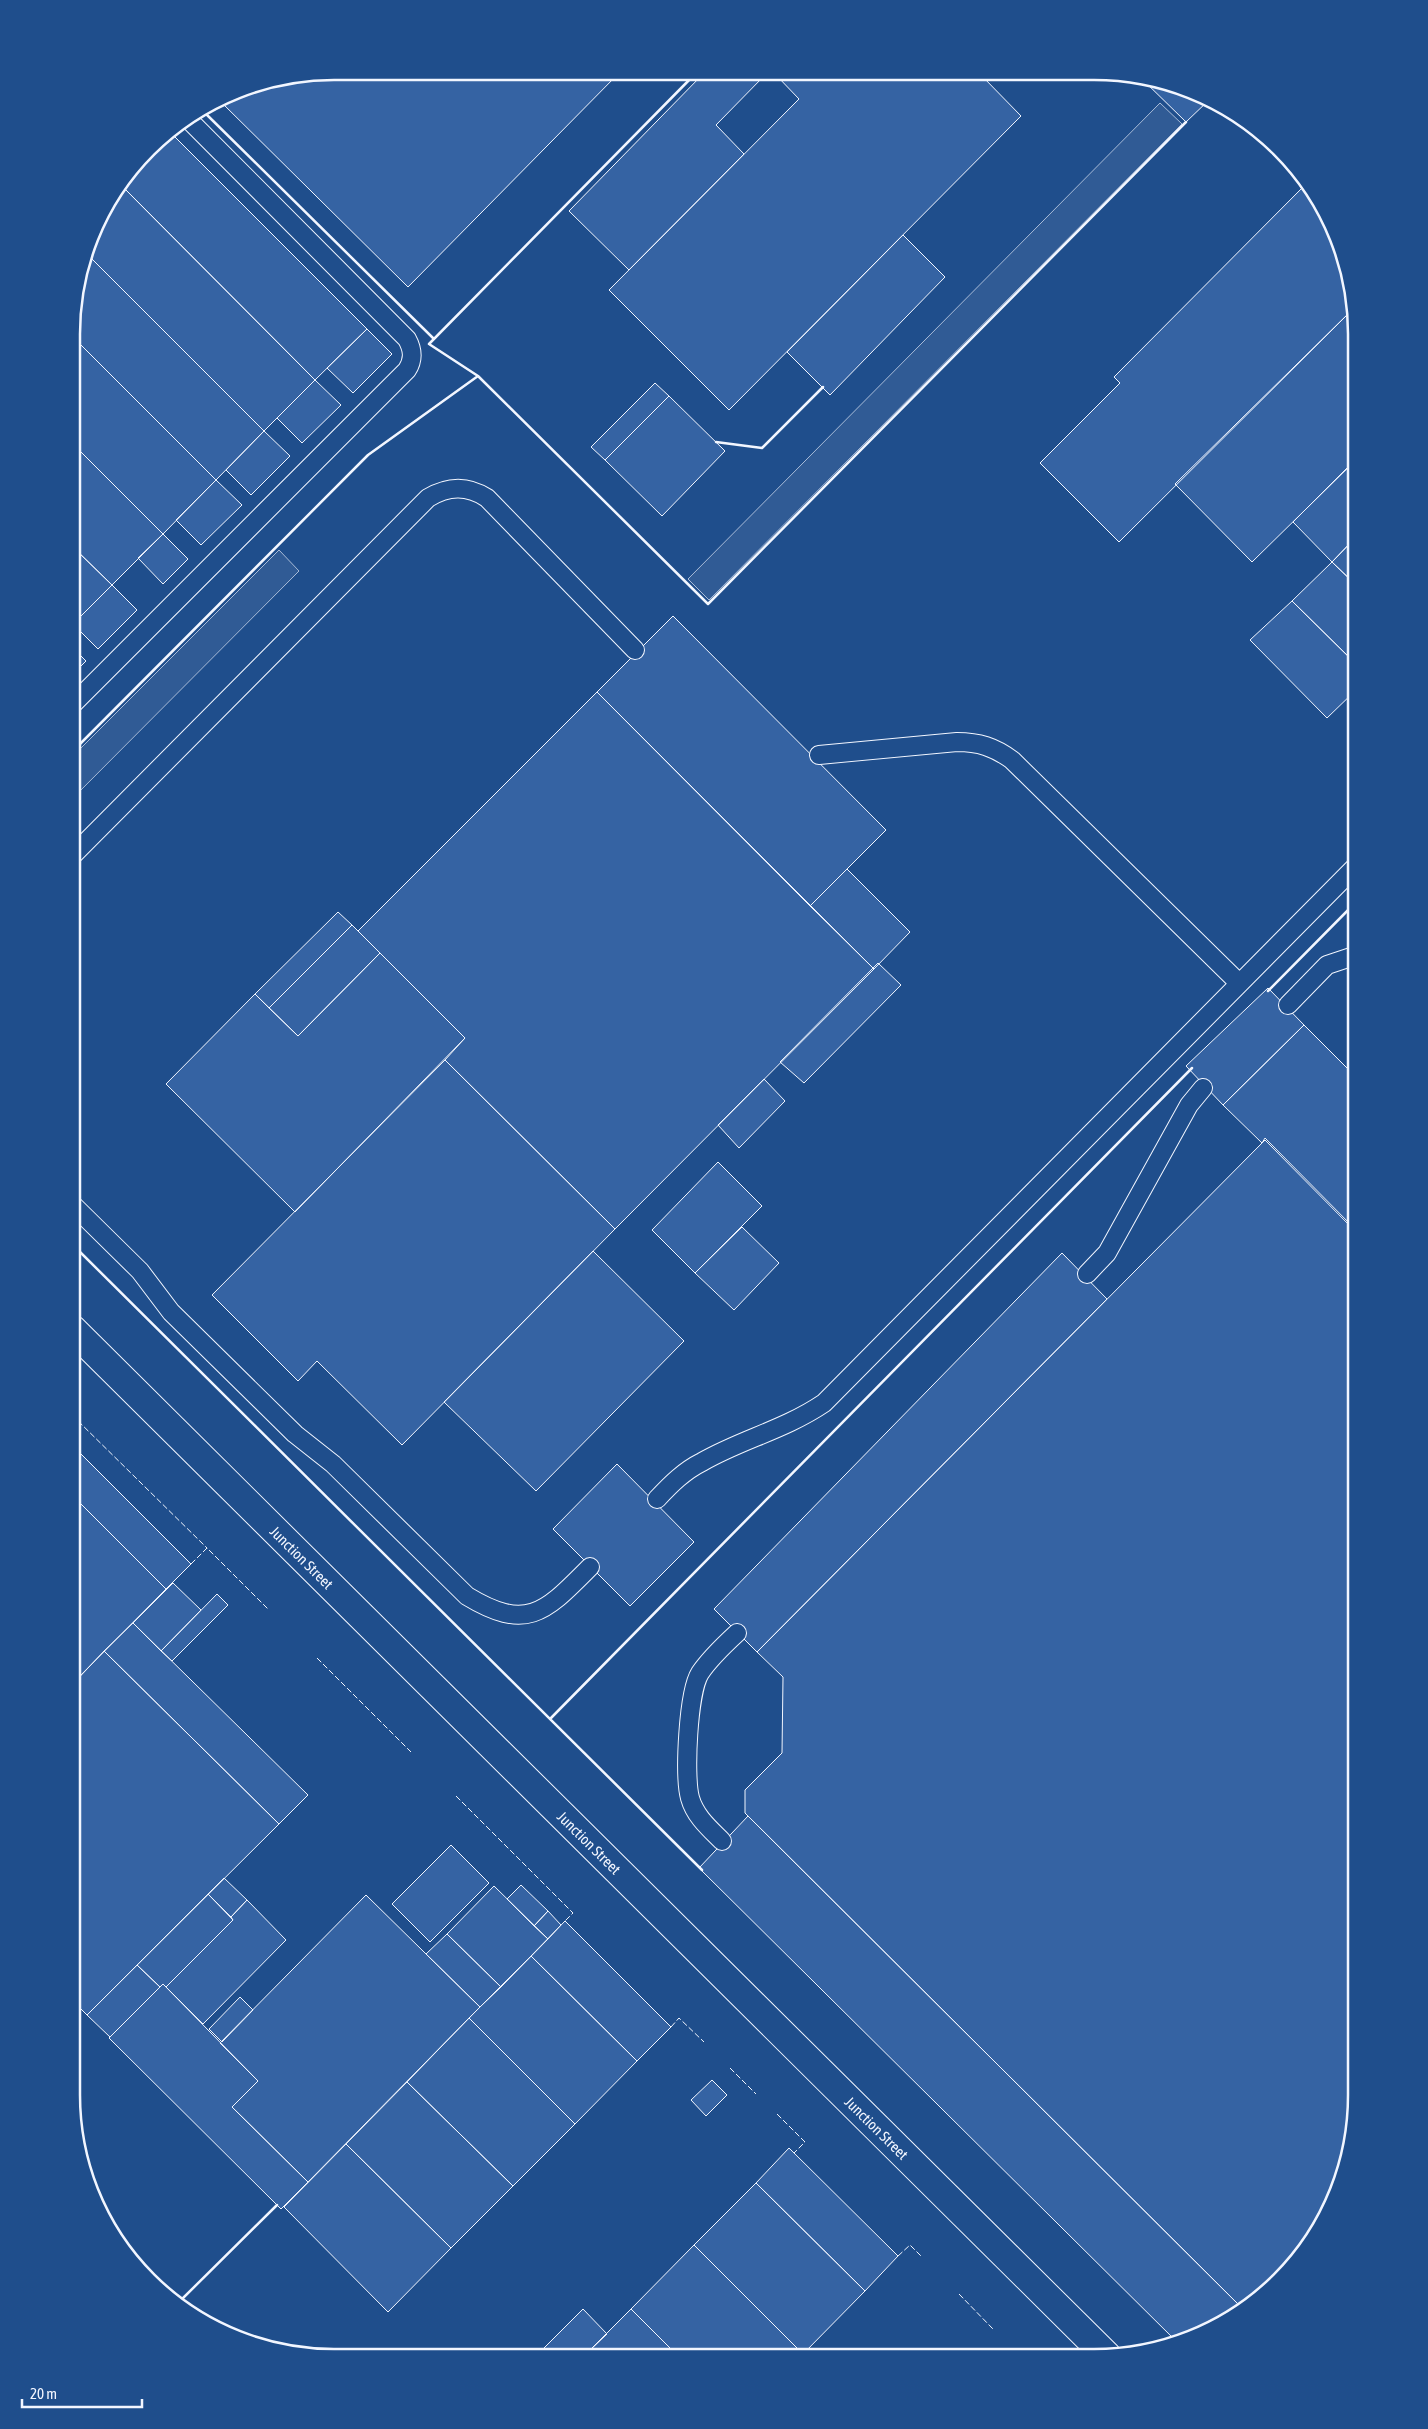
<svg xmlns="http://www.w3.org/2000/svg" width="1428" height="2429" viewBox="0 0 1428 2429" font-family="'Asap Condensed',sans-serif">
  <rect width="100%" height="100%" fill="#1f4e8c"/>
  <path fill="#305b95" stroke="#a8bbd7" d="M1160 103 1182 124 709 600 688 579Z
    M279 550 299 571 73 798V756Z"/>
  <path fill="#3563a3" stroke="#f2f6ff" d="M334 71 619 73 408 287 219 100 233 91Z
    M703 74H766L716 125 744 154 629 270 569 211Z
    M775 74 981 75 1021 116 729 410 609 290 799 99Z
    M1139 76H1145L1206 97 1209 100 1186 122Z
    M169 131 367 329 315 380 122 186 160 137Z
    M1308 182 1343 249 1353 309 1119 542 1040 463 1120 383 1114 377Z
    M122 186 315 380 264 431 87 254 98 217Z
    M903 235 945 277 830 395 787 352Z
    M87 254 264 431 216 480 73 337V300Z
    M1353 309 1357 334V459L1252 562 1175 484Z
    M367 329 392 354 353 393 327 368Z
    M73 337 216 480 163 534 73 444Z
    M315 380 341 405 302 443 277 418Z
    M655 383 669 396 605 460 591 447Z
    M669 396 725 451 662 516 605 460Z
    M264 431 290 456 251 495 226 470Z
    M73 444 163 534 112 585 73 547Z
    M1351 464 1357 470V536L1332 562 1293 522Z
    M216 480 242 505 201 545 176 520Z
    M163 534 188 559 163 584 138 558Z
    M1357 536V586L1332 562Z
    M73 547 112 585 73 624Z
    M1332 562 1357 586V665L1292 601Z
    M112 585 137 610 98 649 73 624Z
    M1292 601 1357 665V689L1327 718 1250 640Z
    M673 616 886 830 810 906 597 692Z
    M73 648 86 661 73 674Z
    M597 692 874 969 615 1229 445 1060 465 1038 358 931Z
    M847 869 910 932 874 969 810 906Z
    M338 912 352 925 269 1008 255 994Z
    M352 925 380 953 298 1036 269 1008Z
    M380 953 465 1038 295 1212 166 1084 255 994 298 1036Z
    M878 963 901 985 804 1083 780 1062Z
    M1268 988 1304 1025 1223 1105 1186 1066Z
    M1304 1025 1357 1078 1356 1230 1265 1138 1262 1143 1223 1105Z
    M445 1060 615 1229 402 1445 317 1361 298 1381 212 1295Z
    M764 1079 785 1101 739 1148 718 1125Z
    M1265 1140 1356 1232V2113L1337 2196 1302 2255 1244 2310 748 1816 745 1813V1790L782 1753 783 1677 757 1652Z
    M718 1162 762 1206 695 1273 652 1230Z
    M742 1227 779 1263 734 1310 695 1273Z
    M593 1251 684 1341 536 1491 444 1402Z
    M1062 1253 1107 1299 757 1652 714 1609Z
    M72 1445 191 1564 166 1589 72 1495Z
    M617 1464 694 1542 630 1606 553 1529Z
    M72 1495 166 1589 72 1684Z
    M173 1583 201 1610 161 1651 133 1623Z
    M217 1594 228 1605 172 1661 161 1651Z
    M133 1623 308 1795 279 1824 104 1651Z
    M104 1651 279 1824 87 2015 71 1999 72 1685Z
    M748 1816 1244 2310 1179 2344 699 1868Z
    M451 1845 489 1883 430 1942 392 1904Z
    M224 1878 247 1900 231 1917 208 1894Z
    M521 1885 548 1911 534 1926 507 1899Z
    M494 1886 548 1939 501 1987 447 1934Z
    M208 1894 233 1920 166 1987 163 1984 160 1987 137 1965Z
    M366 1895 480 2007 308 2182 232 2107 258 2081 220 2043Z
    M247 1900 286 1940 203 2024 166 1987 233 1920 231 1917Z
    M548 1911 561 1925 548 1939 534 1926Z
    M565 1921 671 2027 637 2061 531 1956Z
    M447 1934 501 1987 480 2007 426 1954Z
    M531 1956 637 2061 575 2124 469 2018Z
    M137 1965 160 1987 110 2037 87 2015Z
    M163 1984 258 2081 232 2107 308 2182 281 2209 109 2038Z
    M240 1997 253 2010 222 2042 209 2029Z
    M469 2018 575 2124 513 2186 407 2082Z
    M712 2080 727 2095 706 2116 691 2100Z
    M407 2082 513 2186 451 2248 346 2144Z
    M346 2144 451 2248 388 2312 284 2207Z
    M789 2148 898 2256 865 2291 756 2183Z
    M756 2183 865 2291 803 2354 694 2245Z
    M694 2245 803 2354 799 2357H679L631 2309Z
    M583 2309 607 2334 584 2356H536Z
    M631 2309 679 2357 584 2356Z
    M867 2349 875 2357H859Z
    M807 2350 814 2357H799Z"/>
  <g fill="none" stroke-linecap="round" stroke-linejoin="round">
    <g stroke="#f2f6ff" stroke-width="20">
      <path id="service" d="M73 704 407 370C414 359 413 350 407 339L188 119
        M819 755 957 742C979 742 994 747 1012 760L1239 983
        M73 855 428 498C448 486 467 485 487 498L635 650
        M1288 1005 1327 965 1357 955
        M72 1204 140 1271 171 1312 295 1434 333 1464 467 1596C528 1633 546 1611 590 1567
        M1087 1274 1107 1253 1189 1105 1203 1088
        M657 1499C671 1484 684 1471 702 1462 742 1439 784 1430 824 1403L1357 865
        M722 1841C709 1828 695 1816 690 1798 684 1776 688 1692 700 1673 710 1658 724 1645 737 1633"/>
    </g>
    <g stroke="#f2f6ff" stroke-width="30">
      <g id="minor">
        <path id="s1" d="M72 1329 1107 2356"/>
      </g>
    </g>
    <use href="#service" stroke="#1f4e8c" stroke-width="18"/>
    <use href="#minor" stroke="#1f4e8c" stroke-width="28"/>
    <path stroke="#f2f6ff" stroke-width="1" stroke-dasharray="6 2.5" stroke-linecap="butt" d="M1229 111 1305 186
      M72 1415 207 1548
      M191 1564 207 1548 268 1609
      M317 1658 411 1752
      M456 1796 573 1913 565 1921
      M671 2027 679 2018 704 2042
      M730 2068 756 2094
      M777 2114 805 2142 794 2153
      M898 2256 910 2245 922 2257
      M959 2294 993 2329"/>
    <path stroke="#f2f6ff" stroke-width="2.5" d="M696 73 429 344 478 376 708 604 1186 122
      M202 110 434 339
      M716 442 762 448 823 387
      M73 751 368 455 478 376
      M1268 991 1357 901
      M72 1244 702 1870
      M550 1719 1192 1068
      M178 2303 277 2205"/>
  </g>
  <g text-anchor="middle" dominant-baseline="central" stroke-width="4" stroke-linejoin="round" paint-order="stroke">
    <g font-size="15" fill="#f2f6ff" stroke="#1f4e8c">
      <text stroke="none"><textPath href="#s1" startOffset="324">Junction Street</textPath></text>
      <text stroke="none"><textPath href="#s1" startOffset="729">Junction Street</textPath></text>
      <text stroke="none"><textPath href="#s1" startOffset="1134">Junction Street</textPath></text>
    </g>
  </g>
  <path d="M0 0H1428V2429H0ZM334 80H1094A254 254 0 0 1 1348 334V2095A254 254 0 0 1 1094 2349H334A254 254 0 0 1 80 2095V334A254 254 0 0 1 334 80Z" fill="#1f4e8c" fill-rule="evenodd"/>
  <path fill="none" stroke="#f2f6ff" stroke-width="2.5" d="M334 80H1094A254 254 0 0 1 1348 334V2095A254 254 0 0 1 1094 2349H334A254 254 0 0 1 80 2095V334A254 254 0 0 1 334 80Z"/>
  <path d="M22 2399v8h120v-8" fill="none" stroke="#f2f6ff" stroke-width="2.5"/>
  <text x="30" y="2399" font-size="15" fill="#f2f6ff" stroke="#1f4e8c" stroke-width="4" paint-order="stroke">20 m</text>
</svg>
